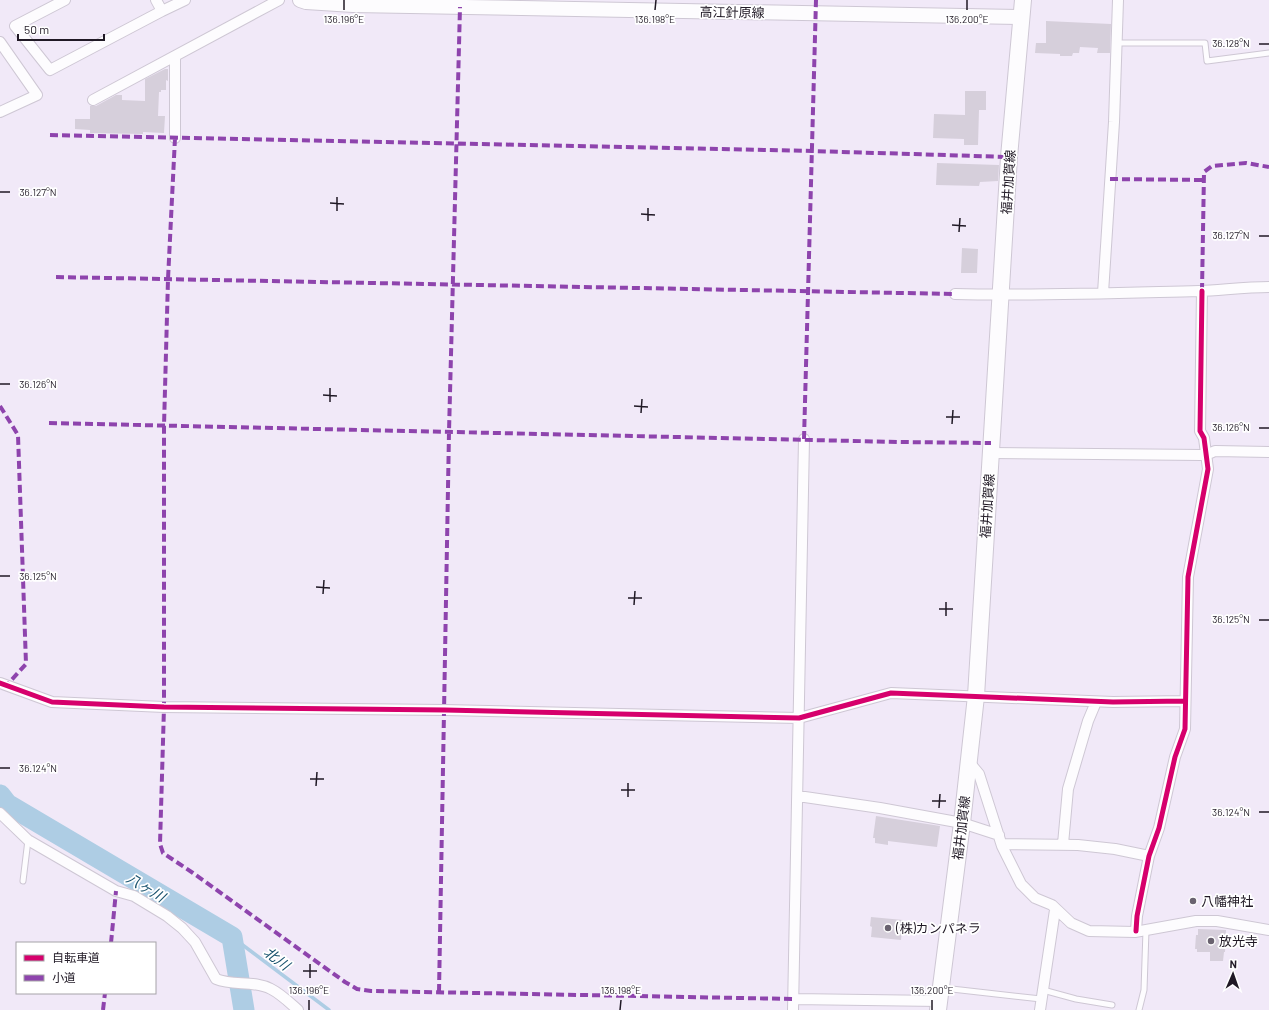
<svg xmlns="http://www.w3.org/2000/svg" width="1269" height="1010" viewBox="0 0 1269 1010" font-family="Barlow,'Noto Sans JP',sans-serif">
  <rect width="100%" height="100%" fill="#f1e9f8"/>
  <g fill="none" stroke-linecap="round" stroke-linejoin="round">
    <path stroke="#aecde4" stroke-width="3.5" d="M232 937 329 1010"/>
    <path stroke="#aecde4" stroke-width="21" d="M0 795 7 804 232 937 244 1010"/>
  </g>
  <path fill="#d6cfdb" d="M1046 21 1111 24 1110 53H1097L1098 48 1080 47 1079 53H1073L1072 56H1060V54L1035 53 1036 43H1046Z
    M165 69H168V81L166 80V90H161V92H159L158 116H165L164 133 143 132V134L90 133V130L75 129V119H90V106H96L116 95H122V100L145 101V79Z
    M965 91H986V110H979L978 145H964V139L933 138 934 114 965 115Z
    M937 163 999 165 998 181 980 182 979 186 936 185Z
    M962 248 978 249 977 273H961Z
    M876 816 940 826 937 847 888 841V845L875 843V838H873Z
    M871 917 903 920 901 940 871 937 872 927 870 926Z
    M1198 929 1226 930 1225 952H1224L1223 961H1210V952H1197V949H1195L1196 935H1198Z"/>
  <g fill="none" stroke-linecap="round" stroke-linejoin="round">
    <g stroke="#cec7d4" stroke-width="7">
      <path id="service" d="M1117 43H1205L1207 61 1269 53
        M23 881 28 840
        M943 988 1041 999
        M1043 990 1076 999 1112 1005
        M1139 1010 1144 990 1146 930"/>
    </g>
    <g stroke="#cec7d4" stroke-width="12">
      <path id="minor" d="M65 0 15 26 50 70 162 11 156 0
        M162 11 185 0
        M0 42 37 95 0 112
        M93 100 279 0
        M175 138V56
        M1103 293 1114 122 1118 0
        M955 294C1036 296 1118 293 1199 291 1222 290 1246 287 1269 287
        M990 453 1202 455H1206L1215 451 1269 452
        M0 683 52 702 164 707 445 710 799 718 891 693 1113 702 1185 701
        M969 762 979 774 1002 846 1021 884 1035 898 1052 905 1071 923 1089 931 1135 932 1196 921H1217L1269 930
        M798 796 880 808 962 823 999 835
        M0 813 28 840 116 891 134 896 167 916 182 928 195 942 216 979C233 986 254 980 271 989 281 994 290 1003 298 1010
        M1002 844 1078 845 1115 849 1149 856
        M1063 844 1068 789 1088 721 1096 702
        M1136 931 1137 916 1149 856 1159 828 1175 757 1185 729 1188 577 1208 469 1204 438 1200 431 1202 291
        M793 999 939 1001
        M793 1010 804 439
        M1040 1010 1055 910"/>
    </g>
    <g stroke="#cec7d4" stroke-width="16">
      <path id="secondary" d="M300 0 306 2 353 5 1021 17"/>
    </g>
    <g stroke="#cec7d4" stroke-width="18">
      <path id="primary" d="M938 1010 962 823 976 696 1009 157 1023 0"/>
    </g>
    <use href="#service" stroke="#fdfcfe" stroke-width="5"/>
    <use href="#minor" stroke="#fdfcfe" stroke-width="10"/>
    <use href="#secondary" stroke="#fdfcfe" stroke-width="14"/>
    <use href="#primary" stroke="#fdfcfe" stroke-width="16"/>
    <path stroke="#8e44ad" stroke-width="4" stroke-dasharray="8 4" stroke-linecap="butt" d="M50 135 812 151 1009 157
      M175 138 168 279 164 426V707L160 844 163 853 193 873 345 982 357 989 371 991 793 999
      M1110 179 1204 180
      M56 277 955 294
      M1202 291 1204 172 1212 166 1246 163 1269 167
      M0 406 18 435 26 664 6 686
      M49 423 900 442 991 443
      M804 439 816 0
      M111 943 116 891
      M439 992 449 432 460 7
      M103 1010 105 993"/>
    <g stroke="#fff" stroke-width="8">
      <path id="cycleway" d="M0 683 52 702 164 707 445 710 799 718 891 693 1113 702 1185 701
        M1136 931 1137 916 1149 856 1159 828 1175 757 1185 729 1188 577 1208 469 1204 438 1200 431 1202 291"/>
    </g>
    <use href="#cycleway" stroke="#d6006c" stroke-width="5"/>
  </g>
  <path fill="none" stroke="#201925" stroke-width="1.5" d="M344 10V0M655 10 656 0M967 10V0M1259 44H1269M0 192H10M330 203 344 204M337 211V197M641 214 655 215M648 221V208M952 225 966 226M959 232 960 218M1259 236H1269M0 384H10M323 395 337 396M330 402V388M634 406 648 407M641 413 642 399M946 417H960M952 424 953 410M1259 428H1269M0 576H10M316 587 330 588M323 594 324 580M628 598H642M634 605 635 591M939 609H953M946 616V602M1259 620H1269M0 768H10M310 779H324M316 786 317 772M621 790H635M628 797V783M932 801H946M939 808 940 794M1259 812H1269M303 971H317M310 978V964M309 1010V1000M620 1010 621 1000M932 1010V1000"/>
  <g fill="#69626f" stroke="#fff" stroke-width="1.5">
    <circle cx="1193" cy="901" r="4"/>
    <circle cx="888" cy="928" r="4"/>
    <circle cx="1211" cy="941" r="4"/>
  </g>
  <g text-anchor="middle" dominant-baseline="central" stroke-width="3.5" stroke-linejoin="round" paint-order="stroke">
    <g font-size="13" fill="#201925" stroke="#fff">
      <text transform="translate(732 12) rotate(1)">高江針原線</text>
      <text transform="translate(1008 182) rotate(-86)">福井加賀線</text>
      <text transform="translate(987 506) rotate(-86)">福井加賀線</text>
      <text transform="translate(961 828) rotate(-83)">福井加賀線</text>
    </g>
    <g font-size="13" fill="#201925" stroke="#fff" text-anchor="start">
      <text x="1201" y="901">八幡神社</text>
      <text x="896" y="928">(株)カンパネラ</text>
      <text x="1219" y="941">放光寺</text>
    </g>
    <g font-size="14" font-style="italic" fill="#1a536e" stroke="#fff">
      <text transform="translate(146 887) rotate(31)">八ヶ川</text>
      <text transform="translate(277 958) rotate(37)">北川</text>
    </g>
  </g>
  <g font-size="10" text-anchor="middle" fill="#201925" stroke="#fff" stroke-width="3.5" stroke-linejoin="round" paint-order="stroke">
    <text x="344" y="23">136.196°E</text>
    <text x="655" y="23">136.198°E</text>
    <text x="967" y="23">136.200°E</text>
    <text x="1231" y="47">36.128°N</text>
    <text x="38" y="196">36.127°N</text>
    <text x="1231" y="239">36.127°N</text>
    <text x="38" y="388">36.126°N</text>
    <text x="1231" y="431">36.126°N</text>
    <text x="38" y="580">36.125°N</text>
    <text x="1231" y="623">36.125°N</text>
    <text x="38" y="772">36.124°N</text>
    <text x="1231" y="816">36.124°N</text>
    <text x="309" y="994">136.196°E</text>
    <text x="621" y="994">136.198°E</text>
    <text x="932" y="994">136.200°E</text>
  </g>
  <rect x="16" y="942" width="140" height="52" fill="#ffffff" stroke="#a6a3a8"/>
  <rect x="24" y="955" width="20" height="6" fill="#d6006c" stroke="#a6a3a8"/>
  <text x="52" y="962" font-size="12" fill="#201925">自転車道</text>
  <rect x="24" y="975" width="20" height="6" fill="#8e44ad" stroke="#a6a3a8"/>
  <text x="52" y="982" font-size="12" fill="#201925">小道</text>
  <g transform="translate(1233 974) rotate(2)" stroke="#ffffff" stroke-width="3" paint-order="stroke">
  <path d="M0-3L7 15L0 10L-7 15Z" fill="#201925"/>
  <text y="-6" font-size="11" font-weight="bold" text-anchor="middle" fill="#201925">N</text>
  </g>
  <path d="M18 34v6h86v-6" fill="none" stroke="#201925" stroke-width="2"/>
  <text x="24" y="34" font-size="12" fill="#201925" stroke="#ffffff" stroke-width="3" paint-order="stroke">50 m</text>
</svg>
